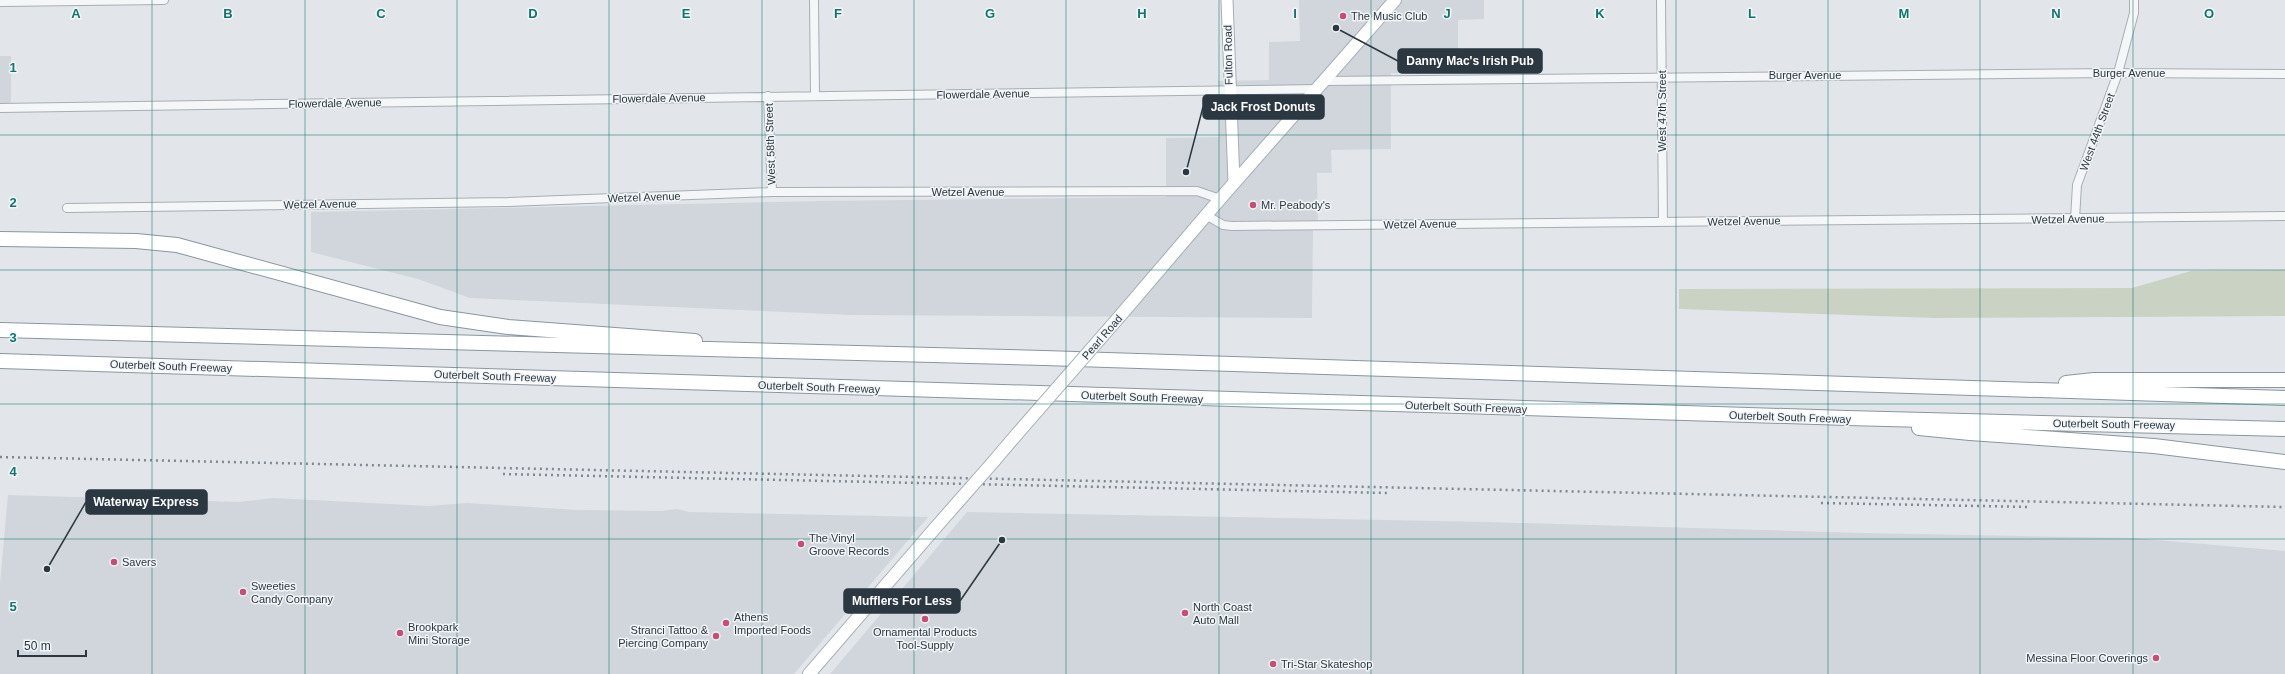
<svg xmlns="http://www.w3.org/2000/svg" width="2285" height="674" viewBox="0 0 2285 674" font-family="Arial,sans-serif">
  <rect width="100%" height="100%" fill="#e2e6ea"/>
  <path fill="#d0d6dc" d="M1299 0H1484V19L1458 20V73H1391V149L1331 150 1332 173H1317L1318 229 1313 230 1312 318 851 315 470 298 418 279 311 252V212L823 201 1166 197V138L1219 137 1218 81 1269 80V42L1300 41Z
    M11 56V104H0V56Z
    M8 495 239 502 273 498 429 506 467 503 577 510 662 511 677 509 689 512 928 517 794 674H0V584Z
    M967 512 1487 522 1861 533 2133 538 2285 551V674H830Z"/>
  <path fill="#cad3c3" d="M2285 270V316L1934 318 1679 309V289L2132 288 2191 271Z"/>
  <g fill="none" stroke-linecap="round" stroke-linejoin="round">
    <g stroke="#a7aeb4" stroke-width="10">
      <path id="street" d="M814 0 815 96
        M1661 0 1663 222
        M0 2 164 0
        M1325 81 2118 73 2285 74
        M768 96 772 192
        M0 108 1318 89
        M67 208 508 202 772 192 1197 191 1220 199
        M1206 215 1223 225 1232 226 2285 216
        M2075 219 2077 185 2118 73 2134 13V0"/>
    </g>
    <g stroke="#a7aeb4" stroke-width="13">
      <path id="secondary" d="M1227 0 1234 182"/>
    </g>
    <g stroke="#a2adb5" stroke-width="14">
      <path id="primary" d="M1120 316 1220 199 1395 0
        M994 461 1017 434
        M809 674 936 527"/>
    </g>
    <g stroke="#8a96a0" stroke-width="16">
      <path id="highway" d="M0 239 136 241 177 245 440 317 508 327 695 341
        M0 330 1044 358 2285 398
        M0 361 1847 418 2285 429
        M2066 383 2094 380H2285
        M1919 428 1970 433 2154 446 2285 462"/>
    </g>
    <use href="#street" stroke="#f4f6f8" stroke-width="8"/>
    <use href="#secondary" stroke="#fff" stroke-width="11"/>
    <use href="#primary" stroke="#fff" stroke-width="12"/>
    <use href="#highway" stroke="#fff" stroke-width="14"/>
    <path stroke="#7c8893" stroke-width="2.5" stroke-dasharray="2 4" stroke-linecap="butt" d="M0 457 2285 507
      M503 474 1387 493
      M1821 503 2031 507"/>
    <g stroke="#a2adb5" stroke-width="14" stroke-linecap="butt">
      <path id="primary-bridge" d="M1017 434 1120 316
        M936 527 994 461"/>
    </g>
    <use href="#primary-bridge" stroke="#fff" stroke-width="12"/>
  </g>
  <path fill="none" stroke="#0f766e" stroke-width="1" stroke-opacity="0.55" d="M152 0V674M305 0V674M457 0V674M609 0V674M762 0V674M914 0V674M1066 0V674M1219 0V674M1371 0V674M1523 0V674M1676 0V674M1828 0V674M1980 0V674M2133 0V674M0 135H2285M0 270H2285M0 404H2285M0 539H2285"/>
  <g fill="#c94c75" stroke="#f1f5f7" stroke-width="1.5">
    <circle cx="1343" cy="16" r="4"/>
    <circle cx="1253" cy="205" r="4"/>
    <circle cx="801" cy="544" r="4"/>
    <circle cx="114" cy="562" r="4"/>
    <circle cx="243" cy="592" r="4"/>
    <circle cx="1185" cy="613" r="4"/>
    <circle cx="925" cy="619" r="4"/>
    <circle cx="726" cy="623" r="4"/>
    <circle cx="400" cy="633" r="4"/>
    <circle cx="716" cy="636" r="4"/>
    <circle cx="2156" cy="658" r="4"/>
    <circle cx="1273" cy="664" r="4"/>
  </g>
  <g text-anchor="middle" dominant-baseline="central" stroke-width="3" stroke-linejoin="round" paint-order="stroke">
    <g font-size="11" fill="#2b3741" stroke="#f1f5f7" text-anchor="start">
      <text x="1351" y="16">The Music Club</text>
      <text x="1261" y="205">Mr. Peabody's</text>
      <text x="809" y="538">The Vinyl<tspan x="809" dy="13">Groove Records</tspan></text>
      <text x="122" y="562">Savers</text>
      <text x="251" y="586">Sweeties<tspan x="251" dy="13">Candy Company</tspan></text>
      <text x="1193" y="607">North Coast<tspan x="1193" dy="13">Auto Mall</tspan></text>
      <text x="734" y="617">Athens<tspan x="734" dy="13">Imported Foods</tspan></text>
      <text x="408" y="627">Brookpark<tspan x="408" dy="13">Mini Storage</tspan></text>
      <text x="708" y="630" text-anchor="end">Stranci Tattoo &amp;<tspan x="708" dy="13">Piercing Company</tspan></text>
      <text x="925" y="632" text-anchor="middle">Ornamental Products<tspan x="925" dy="13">Tool-Supply</tspan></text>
      <text x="2148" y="658" text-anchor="end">Messina Floor Coverings</text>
      <text x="1281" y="664">Tri-Star Skateshop</text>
    </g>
    <g font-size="11" fill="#2b3741" stroke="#f1f5f7">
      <text transform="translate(1228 55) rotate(-91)">Fulton Road</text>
      <text x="2129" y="73">Burger Avenue</text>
      <text x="1805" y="75">Burger Avenue</text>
      <text transform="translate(983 94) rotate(-1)">Flowerdale Avenue</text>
      <text transform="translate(659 98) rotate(-1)">Flowerdale Avenue</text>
      <text transform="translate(335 103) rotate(-1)">Flowerdale Avenue</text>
      <text transform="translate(1662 111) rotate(-90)">West 47th Street</text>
      <text transform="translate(2097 132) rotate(-70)">West 44th Street</text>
      <text transform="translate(770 144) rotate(-92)">West 58th Street</text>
      <text x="968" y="192">Wetzel Avenue</text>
      <text transform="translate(644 197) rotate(-2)">Wetzel Avenue</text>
      <text transform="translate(320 204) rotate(-1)">Wetzel Avenue</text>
      <text transform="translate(2068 219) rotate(-1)">Wetzel Avenue</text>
      <text transform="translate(1744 221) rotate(-1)">Wetzel Avenue</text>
      <text transform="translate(1420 224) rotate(-1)">Wetzel Avenue</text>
      <text transform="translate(1102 337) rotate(-49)">Pearl Road</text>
      <text transform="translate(171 366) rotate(2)">Outerbelt South Freeway</text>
      <text transform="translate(495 376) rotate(2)">Outerbelt South Freeway</text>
      <text transform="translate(819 387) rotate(2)">Outerbelt South Freeway</text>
      <text transform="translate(1142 397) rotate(2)">Outerbelt South Freeway</text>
      <text transform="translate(1466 407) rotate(2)">Outerbelt South Freeway</text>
      <text transform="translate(1790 417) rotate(2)">Outerbelt South Freeway</text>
      <text transform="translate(2114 424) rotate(1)">Outerbelt South Freeway</text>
    </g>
  </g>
  <g font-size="13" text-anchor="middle" font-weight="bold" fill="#0f766e" stroke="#f1f5f7" stroke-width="3" stroke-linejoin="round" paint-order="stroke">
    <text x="76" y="18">A</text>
    <text x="228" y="18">B</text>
    <text x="381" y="18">C</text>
    <text x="533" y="18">D</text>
    <text x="686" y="18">E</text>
    <text x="838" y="18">F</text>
    <text x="990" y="18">G</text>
    <text x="1142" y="18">H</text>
    <text x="1295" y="18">I</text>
    <text x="1447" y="18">J</text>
    <text x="1600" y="18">K</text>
    <text x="1752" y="18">L</text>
    <text x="1904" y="18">M</text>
    <text x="2056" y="18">N</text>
    <text x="2209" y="18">O</text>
    <text x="13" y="72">1</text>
    <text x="13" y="207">2</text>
    <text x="13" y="342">3</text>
    <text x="13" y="476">4</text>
    <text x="13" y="611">5</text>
  </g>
  <path fill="none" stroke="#2b3741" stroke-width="1.5" d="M1336 28L1398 61M1186 172L1203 107M47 569L86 502M1002 540L960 601"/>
  <g fill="#2b3741" stroke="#f1f5f7" stroke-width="1.5">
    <circle cx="1336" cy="28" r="4"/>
    <circle cx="1186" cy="172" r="4"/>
    <circle cx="47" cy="569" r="4"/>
    <circle cx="1002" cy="540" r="4"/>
  </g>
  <g fill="#2b3741" stroke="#2b3741" stroke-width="1.5">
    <rect x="1398" y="49" width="144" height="24" rx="4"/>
    <rect x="1203" y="95" width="121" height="24" rx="4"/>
    <rect x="86" y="490" width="121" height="24" rx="4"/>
    <rect x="844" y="589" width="116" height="24" rx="4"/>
  </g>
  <g font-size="12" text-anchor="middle" font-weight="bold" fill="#fff">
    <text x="1470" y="65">Danny Mac's Irish Pub</text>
    <text x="1263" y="111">Jack Frost Donuts</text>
    <text x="146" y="506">Waterway Express</text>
    <text x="902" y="605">Mufflers For Less</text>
  </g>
  <path d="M18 650v6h68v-6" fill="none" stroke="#2b3741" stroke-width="2"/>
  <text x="24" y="650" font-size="12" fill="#2b3741" stroke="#f1f5f7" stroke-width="3" paint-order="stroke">50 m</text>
</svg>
